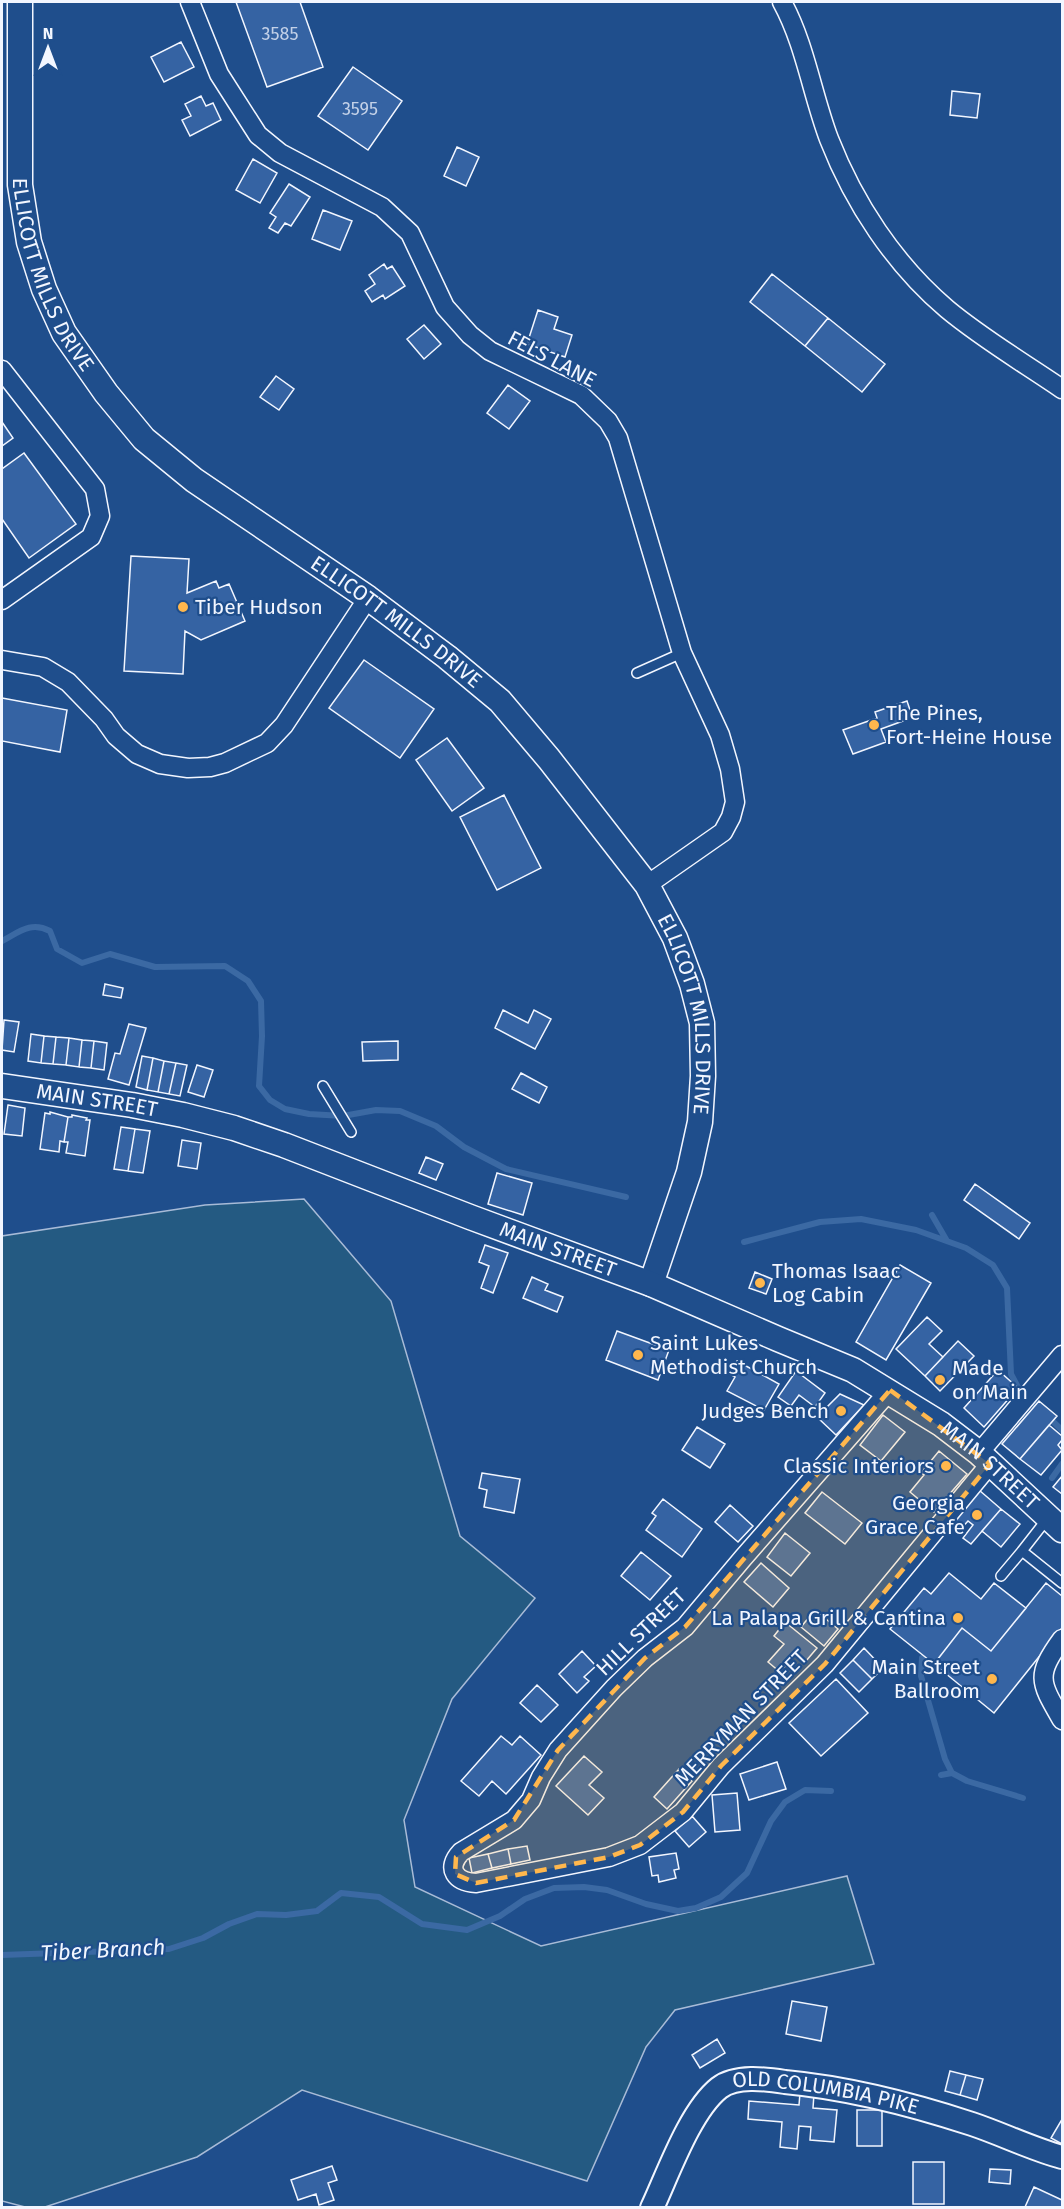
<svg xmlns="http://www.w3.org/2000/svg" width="1064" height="2209" viewBox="0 0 1064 2209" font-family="'Fira Sans',sans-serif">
  <rect width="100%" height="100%" fill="#1f4e8c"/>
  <path fill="#245a82" stroke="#a8bbd7" stroke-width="1.5" d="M304 1199 391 1301 460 1536 535 1598 452 1699 404 1820 415 1887 541 1946 847 1876 874 1964 675 2010 646 2047 587 2181 302 2090 197 2157 45 2207H25L2 2201V1236L205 1205Z"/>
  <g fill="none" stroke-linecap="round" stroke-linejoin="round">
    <path stroke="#3b69a3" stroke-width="6" d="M2 941C19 932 31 921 50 931L57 949 82 963 110 954 155 967 225 966 248 981 261 1001 262 1036 259 1086 270 1100 285 1109 309 1114 343 1116 376 1110 400 1111 436 1126 464 1147 506 1169 626 1197
      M932 1215 947 1241
      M744 1242 820 1222 861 1219 916 1230 966 1248 993 1265 1007 1288 1011 1374 1020 1391 1040 1409
      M1047 1416 1062 1430
      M1052 1478 1062 1464
      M922 1658 921 1676 945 1759 952 1773
      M952 1773 967 1781 1023 1798
      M941 1775 952 1773
      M2 1955 169 1949 203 1938 229 1924 257 1914 286 1915 317 1911 341 1893 379 1897 422 1924 467 1930 500 1916 525 1899 554 1888 584 1887 607 1890 646 1904 678 1911 696 1908 721 1897 747 1873 771 1821 785 1802 805 1790 831 1791"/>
  </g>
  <path fill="#3563a3" stroke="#f2f6ff" stroke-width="1.5" d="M236 2H300L323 67 267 87Z
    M181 42 194 67 164 82 151 57Z
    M353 67 402 101 368 150 318 116Z
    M952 91 980 94 977 118 950 115Z
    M201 96 206 106 213 103 221 120 190 136 182 120 191 116 185 104Z
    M457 147 479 157 466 186 444 176Z
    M253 159 277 173 260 203 236 190Z
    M289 184 310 197 291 226 285 223 278 233 269 228 276 217 270 213Z
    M323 210 352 221 340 250 312 239Z
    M384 264 387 269 392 266 405 286 385 299 383 295 372 302 365 291 375 284 369 275Z
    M772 274 828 318 805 346 750 302Z
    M538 310 558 317 554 329 572 335 565 357 527 344Z
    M828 318 885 364 862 392 805 346Z
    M424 325 441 344 424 359 407 339Z
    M276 376 294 389 279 410 260 397Z
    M508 385 530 401 509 429 487 413Z
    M2 422 13 438 2 446Z
    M24 453 76 524 29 558 2 519V469Z
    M131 556 189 559 187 593 216 581 219 588 229 584 245 621 201 640 185 631 183 674 124 671Z
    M364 660 434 709 400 758 329 708Z
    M2 698 67 710 60 752 2 741Z
    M907 701 911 713 901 716 903 721 881 729 886 742 853 754 843 730 877 718 875 712Z
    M447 738 484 788 452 811 416 760Z
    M504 795 541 868 497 890 460 817Z
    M105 984 123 988 121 998 103 995Z
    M503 1010 528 1023 534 1010 551 1019 535 1049 495 1028Z
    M4 1020 19 1022 14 1052 2 1050Z
    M129 1024 146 1028 129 1085 108 1079 115 1053 120 1054Z
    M31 1034 44 1036 41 1063 28 1061Z
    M44 1036 56 1037 53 1064 41 1063Z
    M56 1037 69 1038 66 1065 53 1064Z
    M69 1038 82 1040 79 1067 66 1065Z
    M82 1040 94 1041 91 1068 79 1067Z
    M94 1041 107 1043 104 1070 91 1068Z
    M398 1041V1060L363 1061 362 1042Z
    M142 1056 153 1058 147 1090 136 1087Z
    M153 1058 164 1061 158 1092 147 1090Z
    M164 1061 176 1063 169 1094 158 1092Z
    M176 1063 187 1065 180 1096 169 1094Z
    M197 1065 213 1070 204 1097 188 1092Z
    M521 1073 547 1087 539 1103 512 1089Z
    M8 1105 25 1108 22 1136 4 1134Z
    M50 1112 68 1117 64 1142 60 1141 59 1152 40 1149 45 1113 50 1114Z
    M72 1115 87 1118 86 1120H90L85 1156 66 1153 68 1142H64L68 1117H72Z
    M121 1127 135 1129 128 1171 114 1169Z
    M135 1129 150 1131 143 1173 128 1171Z
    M182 1140 201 1143 197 1169 178 1166Z
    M426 1157 443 1164 436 1180 419 1173Z
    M497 1173 532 1183 523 1215 488 1204Z
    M975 1184 1030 1223 1019 1239 964 1200Z
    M485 1245 508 1253 493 1293 481 1288 489 1266 479 1262Z
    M900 1265 931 1283 886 1360 856 1342Z
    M755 1272 772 1279 766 1294 749 1288Z
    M532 1277 548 1284 545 1290 563 1297 557 1312 523 1298Z
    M927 1317 942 1331 929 1344 943 1357 925 1376 896 1349Z
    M617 1331 669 1350 658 1380 606 1360Z
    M958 1341 974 1356 940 1391 925 1376Z
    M737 1361 779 1384 764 1410 727 1391 735 1377 730 1374Z
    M998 1370 1018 1388 984 1427 964 1408Z
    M796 1371 825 1393 815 1407 799 1395 791 1406 778 1397Z
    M840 1394 864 1405 836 1435 817 1417Z
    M1039 1401 1057 1416 1020 1459 1002 1444Z
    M883 1415 905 1432 881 1461 860 1445Z
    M1049 1425 1062 1436V1440L1058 1445 1062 1450 1041 1475 1020 1459Z
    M697 1427 725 1444 710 1468 682 1450Z
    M939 1451 967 1474 934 1512 910 1492 924 1475 921 1473Z
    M482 1473 520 1479 514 1513 484 1507 487 1490 479 1488Z
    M1062 1476V1494L1053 1487Z
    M979 1490 1001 1509 971 1544 963 1538 973 1525 968 1521 959 1531 950 1523Z
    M822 1492 862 1523 845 1544 805 1513Z
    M663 1499 702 1529 682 1557 646 1530 656 1516 652 1513Z
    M730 1505 753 1526 738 1542 715 1522Z
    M1001 1509 1020 1524 1001 1547 982 1531Z
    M785 1533 810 1553 791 1576 767 1557Z
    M641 1552 671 1576 650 1600 621 1576Z
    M761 1563 789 1588 773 1607 744 1582Z
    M949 1573 981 1599 994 1583 1026 1608 991 1651 962 1628 934 1664 890 1629 924 1588 931 1594Z
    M1046 1583 1062 1596V1628L994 1713 934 1664 962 1628 991 1651Z
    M815 1610 838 1629 824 1646 801 1627Z
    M785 1622 817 1648 806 1661 796 1653 780 1672 768 1662 784 1644 774 1636Z
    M864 1648 883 1668 872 1679 853 1660Z
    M582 1651 596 1666 584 1677 589 1681 577 1693 559 1674Z
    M853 1660 872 1679 859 1692 840 1673Z
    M836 1679 868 1713 821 1756 789 1723Z
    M537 1685 558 1705 541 1722 520 1703Z
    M501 1736 512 1745 520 1736 541 1755 506 1794 492 1781 479 1796 461 1781Z
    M584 1756 602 1772 589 1785 604 1798 588 1815 556 1786Z
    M777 1762 786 1789 749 1800 740 1774Z
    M679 1769 692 1781 667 1809 654 1797Z
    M737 1793 740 1830 715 1832 712 1795Z
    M692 1816 706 1832 689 1847 675 1831Z
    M527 1846 530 1860 511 1864 508 1849Z
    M508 1849 511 1864 492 1868 488 1854Z
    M676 1853 679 1869 674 1870 676 1878 659 1882 658 1875 652 1876 649 1857Z
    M488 1854 492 1868 472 1873 469 1858Z
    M792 2001 827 2007 821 2041 786 2034Z
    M717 2039 725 2053 700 2068 692 2055Z
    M950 2071 966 2075 960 2095 945 2091Z
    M966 2075 983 2079 977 2100 960 2095Z
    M800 2093 814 2094 813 2108 837 2110 834 2142 810 2140 811 2127 799 2126 797 2149 780 2147 782 2122 748 2119 749 2101 799 2105Z
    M857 2110H882V2146H857Z
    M1061 2121 1062 2122V2144L1051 2138Z
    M913 2162H944V2204H913Z
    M332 2166 337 2180 328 2183 334 2200 319 2205 316 2194 298 2200 291 2180Z
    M990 2169 1011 2170 1010 2184 989 2182Z
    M1034 2187 1062 2200V2208L1025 2207Z"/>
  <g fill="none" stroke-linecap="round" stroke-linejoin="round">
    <g stroke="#f2f6ff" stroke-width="12">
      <path id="service" d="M637 673 682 653
        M323 1086 351 1132
        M1047 1519 1022 1551 1062 1583
        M1001 1576 1022 1551"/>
    </g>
    <g stroke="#f2f6ff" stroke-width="21">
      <path id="minor" d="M190 2 219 74 258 135 280 153 382 207 410 233 445 307 470 335 490 351 581 395 608 421 618 438 682 653 720 735 730 769 735 802 731 817 723 832 647 885
        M782 2C805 44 812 94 829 139 854 203 894 264 947 309 983 339 1024 363 1062 389
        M2 370 95 489 100 516 91 537 2 600
        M2 660 43 667 68 682 104 719 116 736 137 754 160 764 188 768 210 767 225 763 267 743 284 725 368 598
        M890 1390 743 1558 685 1627 645 1658 614 1688 558 1750 541 1777 531 1800 514 1820 461 1852C445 1869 456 1882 476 1883L609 1857 640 1845 683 1812 721 1766 825 1664 990 1464
        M979 1453 1062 1355
        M1062 1639C1035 1676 1040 1682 1062 1720"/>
    </g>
    <g stroke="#f2f6ff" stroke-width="26">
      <g id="tertiary">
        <path id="s1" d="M652 2208C668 2174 690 2111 719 2088 736 2075 765 2079 785 2082 849 2088 911 2104 972 2124 1002 2134 1032 2149 1062 2157"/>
      </g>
    </g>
    <g stroke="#f2f6ff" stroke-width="27">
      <g id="secondary">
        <path id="s2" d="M20 2V185L29 242 44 289 64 333 106 393 144 439 194 480 368 598 447 657 500 701 549 759 647 885 675 938 692 984 702 1023 703 1076 700 1122 689 1172 651 1284"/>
        <path id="s3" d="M2 1086 132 1105 183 1115 234 1128 284 1145 470 1217 651 1284 778 1339 853 1370 941 1424 979 1453 1062 1530"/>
      </g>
    </g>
    <use href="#service" stroke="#1f4e8c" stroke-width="9"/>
    <use href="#minor" stroke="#1f4e8c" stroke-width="18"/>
    <use href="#tertiary" stroke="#1f4e8c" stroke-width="22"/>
    <use href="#secondary" stroke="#1f4e8c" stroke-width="24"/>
  </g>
  <path fill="#ffb74d" fill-opacity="0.2" stroke="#ffb74d" stroke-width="4.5" stroke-dasharray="12 8" stroke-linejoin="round" d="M890 1390 990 1464 825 1664 721 1766 683 1812 640 1845 609 1857 476 1883 455 1874 456 1857 514 1820 558 1750 645 1658 685 1627Z"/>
  <g fill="#ffb74d" stroke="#1f4e8c" stroke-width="2">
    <circle cx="183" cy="607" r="6"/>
    <circle cx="874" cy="725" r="6"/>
    <circle cx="760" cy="1283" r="6"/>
    <circle cx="638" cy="1355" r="6"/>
    <circle cx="940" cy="1380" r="6"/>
    <circle cx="841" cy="1411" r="6"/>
    <circle cx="946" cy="1466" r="6"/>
    <circle cx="977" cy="1515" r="6"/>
    <circle cx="958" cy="1618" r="6"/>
    <circle cx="992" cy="1679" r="6"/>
  </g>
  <g text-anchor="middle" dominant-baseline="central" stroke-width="4.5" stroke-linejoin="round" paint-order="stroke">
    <g font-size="18" fill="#c3d1e8">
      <text x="280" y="34">3585</text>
      <text x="360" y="109">3595</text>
    </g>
    <g font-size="21" fill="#f2f6ff" stroke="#1f4e8c">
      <text stroke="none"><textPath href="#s2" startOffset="279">ELLICOTT MILLS DRIVE</textPath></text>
      <text transform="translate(552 359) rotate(28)">FELS LANE</text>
      <text stroke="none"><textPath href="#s2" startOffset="783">ELLICOTT MILLS DRIVE</textPath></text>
      <text stroke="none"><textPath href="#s2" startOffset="1287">ELLICOTT MILLS DRIVE</textPath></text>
      <text stroke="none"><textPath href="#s3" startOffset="96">MAIN STREET</textPath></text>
      <text stroke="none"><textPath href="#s3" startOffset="582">MAIN STREET</textPath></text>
      <text stroke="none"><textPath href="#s3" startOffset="1068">MAIN STREET</textPath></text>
      <text transform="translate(641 1632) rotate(-44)">HILL STREET</text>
      <text transform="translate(741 1718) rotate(-46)">MERRYMAN STREET</text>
      <text stroke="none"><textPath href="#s1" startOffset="248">OLD COLUMBIA PIKE</textPath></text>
    </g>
    <g font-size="21" fill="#f2f6ff" stroke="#1f4e8c" text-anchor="start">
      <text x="195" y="607">Tiber Hudson</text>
      <text x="886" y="713">The Pines,<tspan x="886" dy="24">Fort-Heine House</tspan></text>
      <text x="772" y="1271">Thomas Isaac<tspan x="772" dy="24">Log Cabin</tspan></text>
      <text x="650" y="1343">Saint Lukes<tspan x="650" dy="24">Methodist Church</tspan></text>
      <text x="952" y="1368">Made<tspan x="952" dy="24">on Main</tspan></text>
      <text x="829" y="1411" text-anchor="end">Judges Bench</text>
      <text x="934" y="1466" text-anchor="end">Classic Interiors</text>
      <text x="965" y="1503" text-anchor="end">Georgia<tspan x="965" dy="24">Grace Cafe</tspan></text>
      <text x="946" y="1618" text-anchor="end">La Palapa Grill &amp; Cantina</text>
      <text x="980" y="1667" text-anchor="end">Main Street<tspan x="980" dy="24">Ballroom</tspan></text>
    </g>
    <g font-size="22" font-style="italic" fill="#f2f6ff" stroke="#1f4e8c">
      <text transform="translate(103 1950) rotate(-3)">Tiber Branch</text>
    </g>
  </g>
  <rect width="1064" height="2209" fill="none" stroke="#f2f6ff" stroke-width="6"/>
  <g transform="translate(48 48)" stroke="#1f4e8c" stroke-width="4.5" paint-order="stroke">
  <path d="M0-4.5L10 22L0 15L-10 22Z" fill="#f2f6ff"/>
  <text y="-9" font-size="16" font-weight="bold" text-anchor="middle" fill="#f2f6ff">N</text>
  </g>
</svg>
